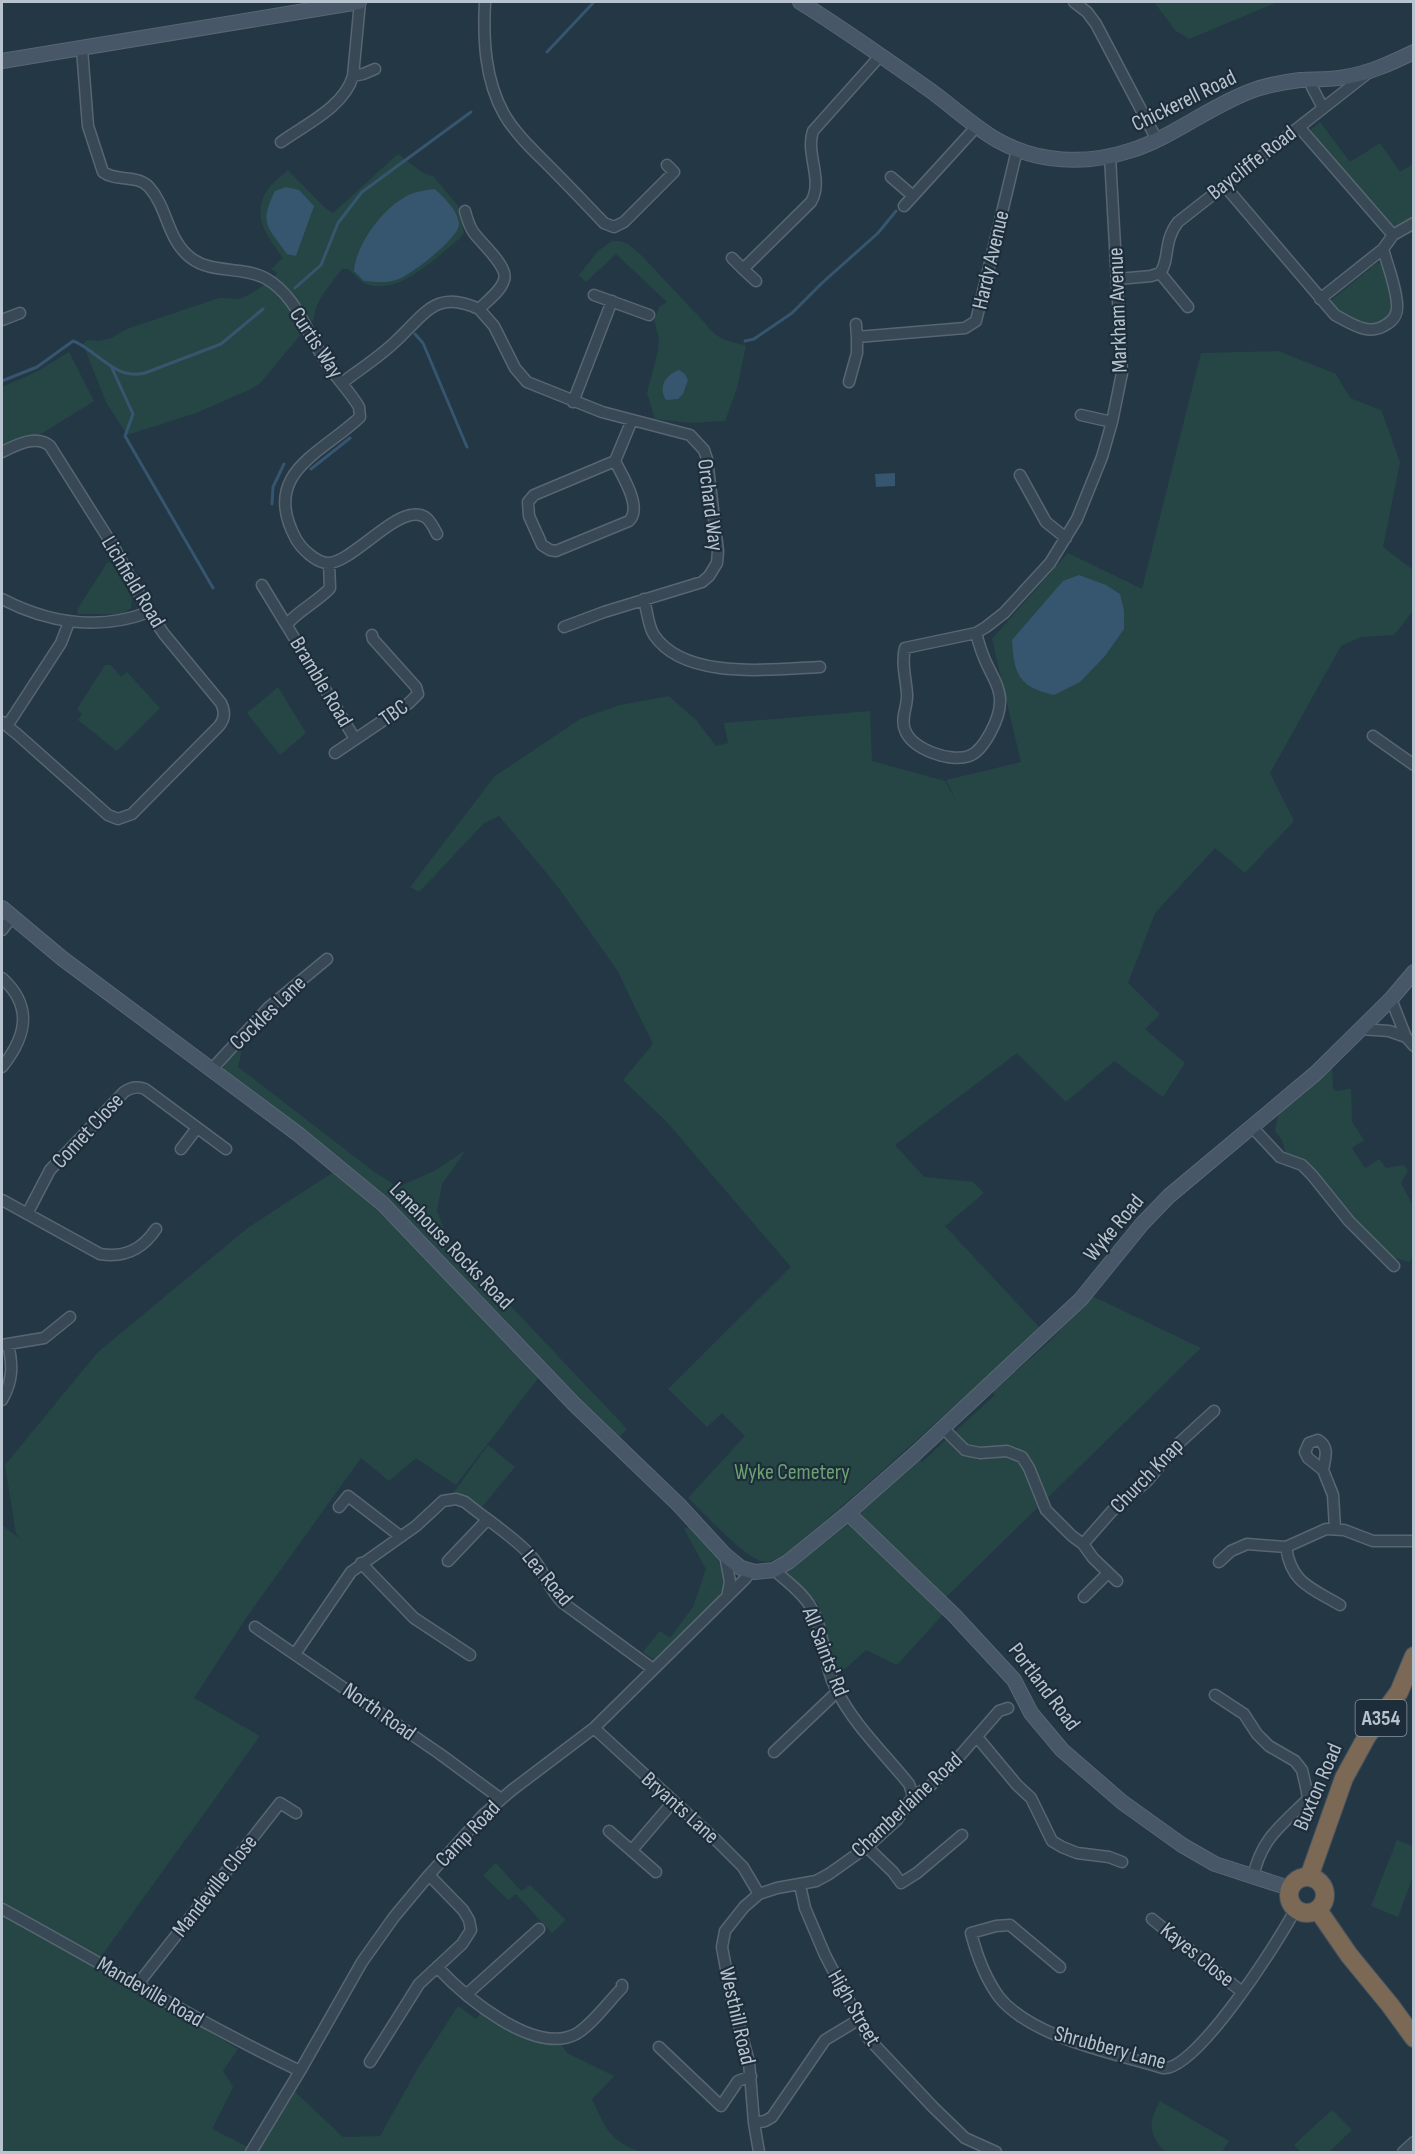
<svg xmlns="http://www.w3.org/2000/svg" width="1415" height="2154" viewBox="0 0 1415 2154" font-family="'Sofia Sans Condensed',sans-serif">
  <rect width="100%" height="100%" fill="#243745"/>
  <path fill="#264646" d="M1154 2H1278L1189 39 1176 31Z
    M1320 122 1350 162 1380 143 1400 172 1413 164V222L1395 234 1310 130Z
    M398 154 423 173 433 176 458 206 464 233 459 239C435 258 399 296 366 284 360 281 353 273 348 269H342C331 284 315 300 314 319L260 383 253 388 196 413 127 435 106 402 83 344 87 340 99 341 111 338 127 329 216 299C224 297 229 299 236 299 249 298 268 282 278 273L271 269 283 258C269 238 252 220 265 194 269 185 281 177 288 170L324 207 333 213Z
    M612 241H620L628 244 642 256 704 322C714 337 728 343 746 345L737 388 725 421 692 423 655 419 647 393 658 351 659 337 654 321 659 307 667 302 616 254 586 282 579 275 598 251Z
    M1377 263 1382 264C1386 277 1393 292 1392 305 1392 311 1390 314 1387 318 1369 335 1343 315 1330 301Z
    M1278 351 1336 374 1350 398 1381 410 1400 462 1383 547 1413 570V611L1394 635 1361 637 1341 646 1270 773 1294 821 1245 873 1215 848 1155 913 1128 983 1160 1014 1145 1029 1185 1063 1163 1097 1114 1061 1066 1102 1017 1053 895 1145 924 1177 973 1182 984 1193 945 1226 1041 1329 856 1494 784 1556C776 1559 770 1563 761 1561 742 1555 704 1513 688 1498L745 1436 722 1413 707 1427 668 1389 791 1267 667 1122 623 1080 653 1044 617 970 558 887 499 816 484 823 419 892 410 887 495 776 580 719 620 705 669 696 696 720 716 746 728 743 724 723 870 711 872 761 945 781 958 805 946 780 1021 762 992 639 1068 553 1142 589 1201 353Z
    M69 352 94 401 41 434 28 435 2 445V387L36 372Z
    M111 562 132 598 131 608 122 614H78L77 610 107 563Z
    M105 665H111L121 677 127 672 160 708 117 751 78 720 82 714 77 709Z
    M278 687 306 733 280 755 247 713Z
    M238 1046 242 1049 238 1067 373 1171 398 1187 434 1171 466 1150 442 1184 437 1211 448 1240 627 1429 618 1439 423 1234 224 1070 223 1061Z
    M1332 1068 1333 1088 1336 1091 1351 1089 1352 1122 1364 1140 1352 1148 1365 1168 1379 1159 1386 1168 1403 1165 1408 1170 1401 1183 1413 1206V1254L1410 1262 1387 1256 1287 1157 1282 1140 1275 1131 1279 1110 1324 1071Z
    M338 1169 539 1377 456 1485 416 1458 389 1481 361 1458 248 1615 194 1698 260 1736 95 1965 238 2049 223 2071 233 2087 212 2129 248 2147 291 2088 343 2137 380 2136 418 2068 458 2006 476 2019 482 2011 559 2041 567 2053 614 2076 592 2099C605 2127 609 2141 641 2152H2V1525L23 1541 16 1534 5 1465 98 1352 249 1227Z
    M1092 1296 1201 1348 943 1600 946 1611 897 1665 866 1650 837 1676 816 1608 819 1605 786 1572 919 1459 922 1462 995 1395 993 1392 1048 1343Z
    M488 1445 515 1467 480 1509 467 1497 454 1492Z
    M690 1526C708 1545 736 1570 720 1598L654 1660 643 1652 660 1631 670 1638 693 1607 706 1569 684 1529Z
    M1397 1840 1414 1847 1413 1876 1398 1917 1371 1906Z
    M496 1863 521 1891 530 1885 566 1920 552 1933 516 1894 508 1900 483 1875Z
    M1160 2101 1229 2141 1222 2152H1165C1148 2133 1148 2123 1160 2101Z
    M1332 2110 1352 2130 1329 2152H1301L1294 2145Z"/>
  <path fill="#36556e" d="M286 187 299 190 314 206 296 256 287 254C267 226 259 224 275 191Z
    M435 189C444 198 458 210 459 224 459 238 414 272 401 278 389 284 376 282 364 281L354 271C356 243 386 204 411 194 419 191 427 190 435 189Z
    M679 370 685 374 688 380 683 394 678 399 666 400C658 387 665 375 679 370Z
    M895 473V486L876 487 875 474Z
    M1079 575 1106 585 1120 594 1124 611V629L1105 656 1080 682 1054 695C1019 687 1014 675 1012 640L1063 581Z"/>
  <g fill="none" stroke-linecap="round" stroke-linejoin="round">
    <path stroke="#36556e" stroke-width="3" d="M547 52 594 2
      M295 288 321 265 338 223 362 192 471 112
      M415 334 423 343 467 447
      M745 341 754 339 792 313 822 283 878 233 896 211
      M111 366 133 414 125 436 213 588
      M2 381 37 367 73 341C95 348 114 381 145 373L221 344 263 309
      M311 469 350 438
      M272 504 273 487 284 464"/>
    <g stroke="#586672" stroke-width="13">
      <path id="street" d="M485 2C483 40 485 80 504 114 515 133 531 148 546 163 566 183 585 203 604 223L614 227 624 222 674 172 667 165
        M1074 2 1087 12 1096 24 1157 140
        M82 49 88 126 103 172C116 182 137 174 149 187 168 208 167 240 191 258 212 274 242 266 265 278 296 295 306 331 324 359 334 376 349 390 359 407L360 417C321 454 260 473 296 539 301 548 316 563 328 563 349 563 387 519 411 515 426 512 431 522 437 534
        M353 76 363 74 375 69
        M1311 80 1312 87 1323 108
        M1299 127 1393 235
        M281 142C306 124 344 107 353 76L360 2
        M891 177 913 196
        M1224 185 1335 315C1352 324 1369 337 1387 324 1394 320 1398 313 1397 304 1396 286 1388 267 1383 249
        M904 206 977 126
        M732 258 743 269 811 202C824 180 805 154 813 131L880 56
        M743 269 756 281
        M1160 273C1170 260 1163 241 1178 222L1368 73
        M1118 279 1151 276 1160 273 1188 307
        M594 295 649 315
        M1320 299 1383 249 1393 235 1414 223
        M479 309 494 326 515 368 527 382 602 412 690 435 704 450 707 459 718 551 717 563 709 576 702 582 604 612 564 627
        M2 320 20 313
        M856 324 857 337
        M849 382 857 353V337L965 328 976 321 1017 150
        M342 383C360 369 381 356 397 340 426 313 436 289 479 309 487 301 501 291 504 280 509 267 482 244 474 233 469 226 467 219 465 211
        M573 402 612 301
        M1081 415 1112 422
        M2 452C16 445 37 434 50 446L115 549 149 612 164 634 221 703C225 711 225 719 219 726L132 814 118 819 108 815 17 734 2 722
        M615 461C622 476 643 507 629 521L556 551 550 550 542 545 529 516 528 502 534 495 615 461 632 420
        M1020 475 1046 522 1066 538
        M329 563 330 588C320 600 290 616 287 626L355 739
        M262 585 287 626
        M2 599C48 623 99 631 149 612
        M644 599C647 610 648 626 654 635 685 681 772 669 820 667
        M976 633C978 640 980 648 983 655 988 670 1001 686 1000 702 1000 718 984 751 969 756 950 763 912 749 905 730 900 718 908 706 907 694 906 678 901 663 905 648L976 633 986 627 1004 613 1050 563 1077 519 1102 457 1112 422 1122 373 1110 156
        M7 726 61 643 69 622
        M1373 736 1414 765
        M335 753 409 703 418 694 416 687 373 639 372 635
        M2 930 12 917
        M2 978C34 1007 26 1037 2 1067
        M1391 999 1406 1037 1414 1046
        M1361 1029 1389 1031 1406 1037
        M212 1069 269 1007 327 959
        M1252 1127 1280 1157 1302 1165 1312 1175 1349 1221 1394 1266
        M181 1149 197 1128
        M2 1200 100 1254C124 1258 142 1250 156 1229
        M27 1214 50 1170 124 1092C131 1087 137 1086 145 1089L226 1149
        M2 1345 44 1338 70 1317
        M2 1400C13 1381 13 1365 8 1344
        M943 1428 965 1450 980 1453 1007 1451 1022 1457 1029 1468 1046 1510 1072 1536 1083 1544 1093 1558 1117 1581
        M1318 1440C1330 1447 1325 1458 1323 1470L1308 1458 1305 1452 1309 1443Z
        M1323 1470 1333 1495 1335 1528
        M339 1507 348 1496 400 1536
        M1083 1544 1112 1511 1147 1481 1178 1444 1214 1411
        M1286 1547C1291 1583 1311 1588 1340 1605
        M725 1555 730 1582 727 1597
        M448 1561 487 1520
        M1219 1562 1231 1551 1247 1544 1286 1547 1326 1529 1344 1530 1373 1541H1414
        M361 1563 414 1618 470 1655
        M774 1570C786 1581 802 1592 810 1606 826 1631 822 1663 836 1689 854 1725 884 1753 909 1784L913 1796
        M1084 1597 1108 1573
        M255 1627 440 1754 501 1799
        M295 1654 351 1572 416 1526 443 1501 456 1499 465 1502C484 1518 516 1538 531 1556 544 1570 549 1590 563 1603L653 1669
        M1215 1695 1244 1714 1257 1734 1269 1746 1295 1761 1302 1770 1306 1787 1308 1798 1305 1802C1279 1827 1261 1840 1253 1877
        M594 1728 717 1841 743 1867 759 1894
        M977 1737 1017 1785 1031 1798 1052 1841 1062 1847 1077 1853 1109 1857 1122 1862
        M774 1752 837 1692
        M609 1831 656 1872
        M867 1847 893 1872 901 1883 917 1873 962 1835
        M632 1850 673 1802
        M800 1885 805 1908 825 1955 869 2039 933 2107 965 2138 996 2152
        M2 1909C101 1963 198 2022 300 2071
        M1152 1919 1242 1992
        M437 1967C464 1996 534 2056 576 2034 592 2025 609 2001 622 1988V1985
        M1060 1967 1010 1925 996 1926 971 1933C977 1956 985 1978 999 1997 1032 2038 1114 2053 1163 2068 1196 2072 1280 1939 1295 1910
        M138 1984 280 1803 296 1813
        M467 1994 539 1929
        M659 2047 721 2106 738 2081 751 2076
        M370 2062 419 1984 462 1944 471 1930 469 1920 463 1910 429 1875
        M754 2123 765 2121 772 2117 825 2040 858 2020
        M251 2152 300 2071 362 1962 394 1917 429 1875 482 1816 512 1790 594 1728 746 1578 750 1572
        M759 2152 754 2123 749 2062 731 1996 722 1947 725 1931 744 1907 759 1894 777 1888 816 1881 829 1874 867 1847 897 1820 913 1796 929 1787 951 1766 999 1711 1008 1708
        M1403 2152 1414 2142"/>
    </g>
    <g stroke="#586672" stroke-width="16">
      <path id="secondary" d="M800 2C842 28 883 57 924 86 949 103 971 125 997 140 1037 163 1086 165 1129 151 1172 138 1208 107 1251 91 1267 85 1284 82 1300 80 1315 79 1330 80 1345 77 1370 73 1391 63 1414 52
        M2 61 359 2
        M2 908 63 959 298 1134 383 1204 574 1404 679 1505 725 1555 741 1568 755 1572 774 1570 788 1562 848 1513 916 1453 1081 1299 1142 1224 1169 1196 1316 1073 1391 999 1414 972
        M848 1513 954 1615 1003 1668 1014 1680 1031 1713 1062 1750 1122 1802 1182 1845 1215 1864 1289 1888"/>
    </g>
    <g stroke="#44535f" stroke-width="20">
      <path id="highway" d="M1289 1895a18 18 0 1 1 36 0a18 18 0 1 1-36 0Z
        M1309 1877 1344 1778 1367 1736 1399 1692 1414 1656
        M1318 1910 1349 1955 1390 2005 1414 2038"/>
    </g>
    <use href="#street" stroke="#394855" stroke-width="10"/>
    <use href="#secondary" stroke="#475768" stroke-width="14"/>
    <use href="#highway" stroke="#7b6855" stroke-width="18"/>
  </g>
  <g text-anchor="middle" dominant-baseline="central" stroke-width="4.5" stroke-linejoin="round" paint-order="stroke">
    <rect fill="#1e2d3a" stroke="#8996a2" stroke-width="1.5" x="1355.5" y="1700" width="51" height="36" rx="4.5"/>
    <g font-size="21" font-weight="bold" fill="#b7c3ce">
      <text x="1381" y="1718">A354</text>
    </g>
    <g font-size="22" fill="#b7c3ce" stroke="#1e2d3a">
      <text transform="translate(1184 101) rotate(-26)">Chickerell Road</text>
      <text transform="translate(1252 163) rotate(-38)">Baycliffe Road</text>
      <text transform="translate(991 260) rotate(-77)">Hardy Avenue</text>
      <text transform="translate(1118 310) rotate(-92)">Markham Avenue</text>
      <text transform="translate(316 343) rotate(57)">Curtis Way</text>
      <text transform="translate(710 505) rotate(83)">Orchard Way</text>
      <text transform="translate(133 582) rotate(59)">Lichfield Road</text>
      <text transform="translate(321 682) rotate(59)">Bramble Road</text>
      <text transform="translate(394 713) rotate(-35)">TBC</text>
      <text transform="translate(268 1013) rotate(-44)">Cockles Lane</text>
      <text transform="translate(88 1131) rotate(-47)">Comet Close</text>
      <text transform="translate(1114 1228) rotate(-50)">Wyke Road</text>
      <text transform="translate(451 1246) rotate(46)">Lanehouse Rocks Road</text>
      <text transform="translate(1147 1476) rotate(-46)">Church Knap</text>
      <text transform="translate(547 1578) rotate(50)">Lea Road</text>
      <text transform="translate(825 1652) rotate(69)">All Saints' Rd</text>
      <text transform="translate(1044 1687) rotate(53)">Portland Road</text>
      <text transform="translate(379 1712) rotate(35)">North Road</text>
      <text transform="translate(1318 1787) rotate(-67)">Buxton Road</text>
      <text transform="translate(907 1805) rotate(-43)">Chamberlaine Road</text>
      <text transform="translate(680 1808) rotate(42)">Bryants Lane</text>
      <text transform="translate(468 1834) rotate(-46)">Camp Road</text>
      <text transform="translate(215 1886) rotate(-52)">Mandeville Close</text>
      <text transform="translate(1197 1955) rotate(39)">Kayes Close</text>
      <text transform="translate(150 1992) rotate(30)">Mandeville Road</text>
      <text transform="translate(854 2008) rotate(60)">High Street</text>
      <text transform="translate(737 2016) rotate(77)">Westhill Road</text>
      <text transform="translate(1110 2048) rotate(15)">Shrubbery Lane</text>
    </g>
    <g font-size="22" fill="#6ba171" stroke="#1e2d3a">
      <text x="792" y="1472">Wyke Cemetery</text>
    </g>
  </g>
  <rect width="1415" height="2154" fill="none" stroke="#b7c3ce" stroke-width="6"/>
</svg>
